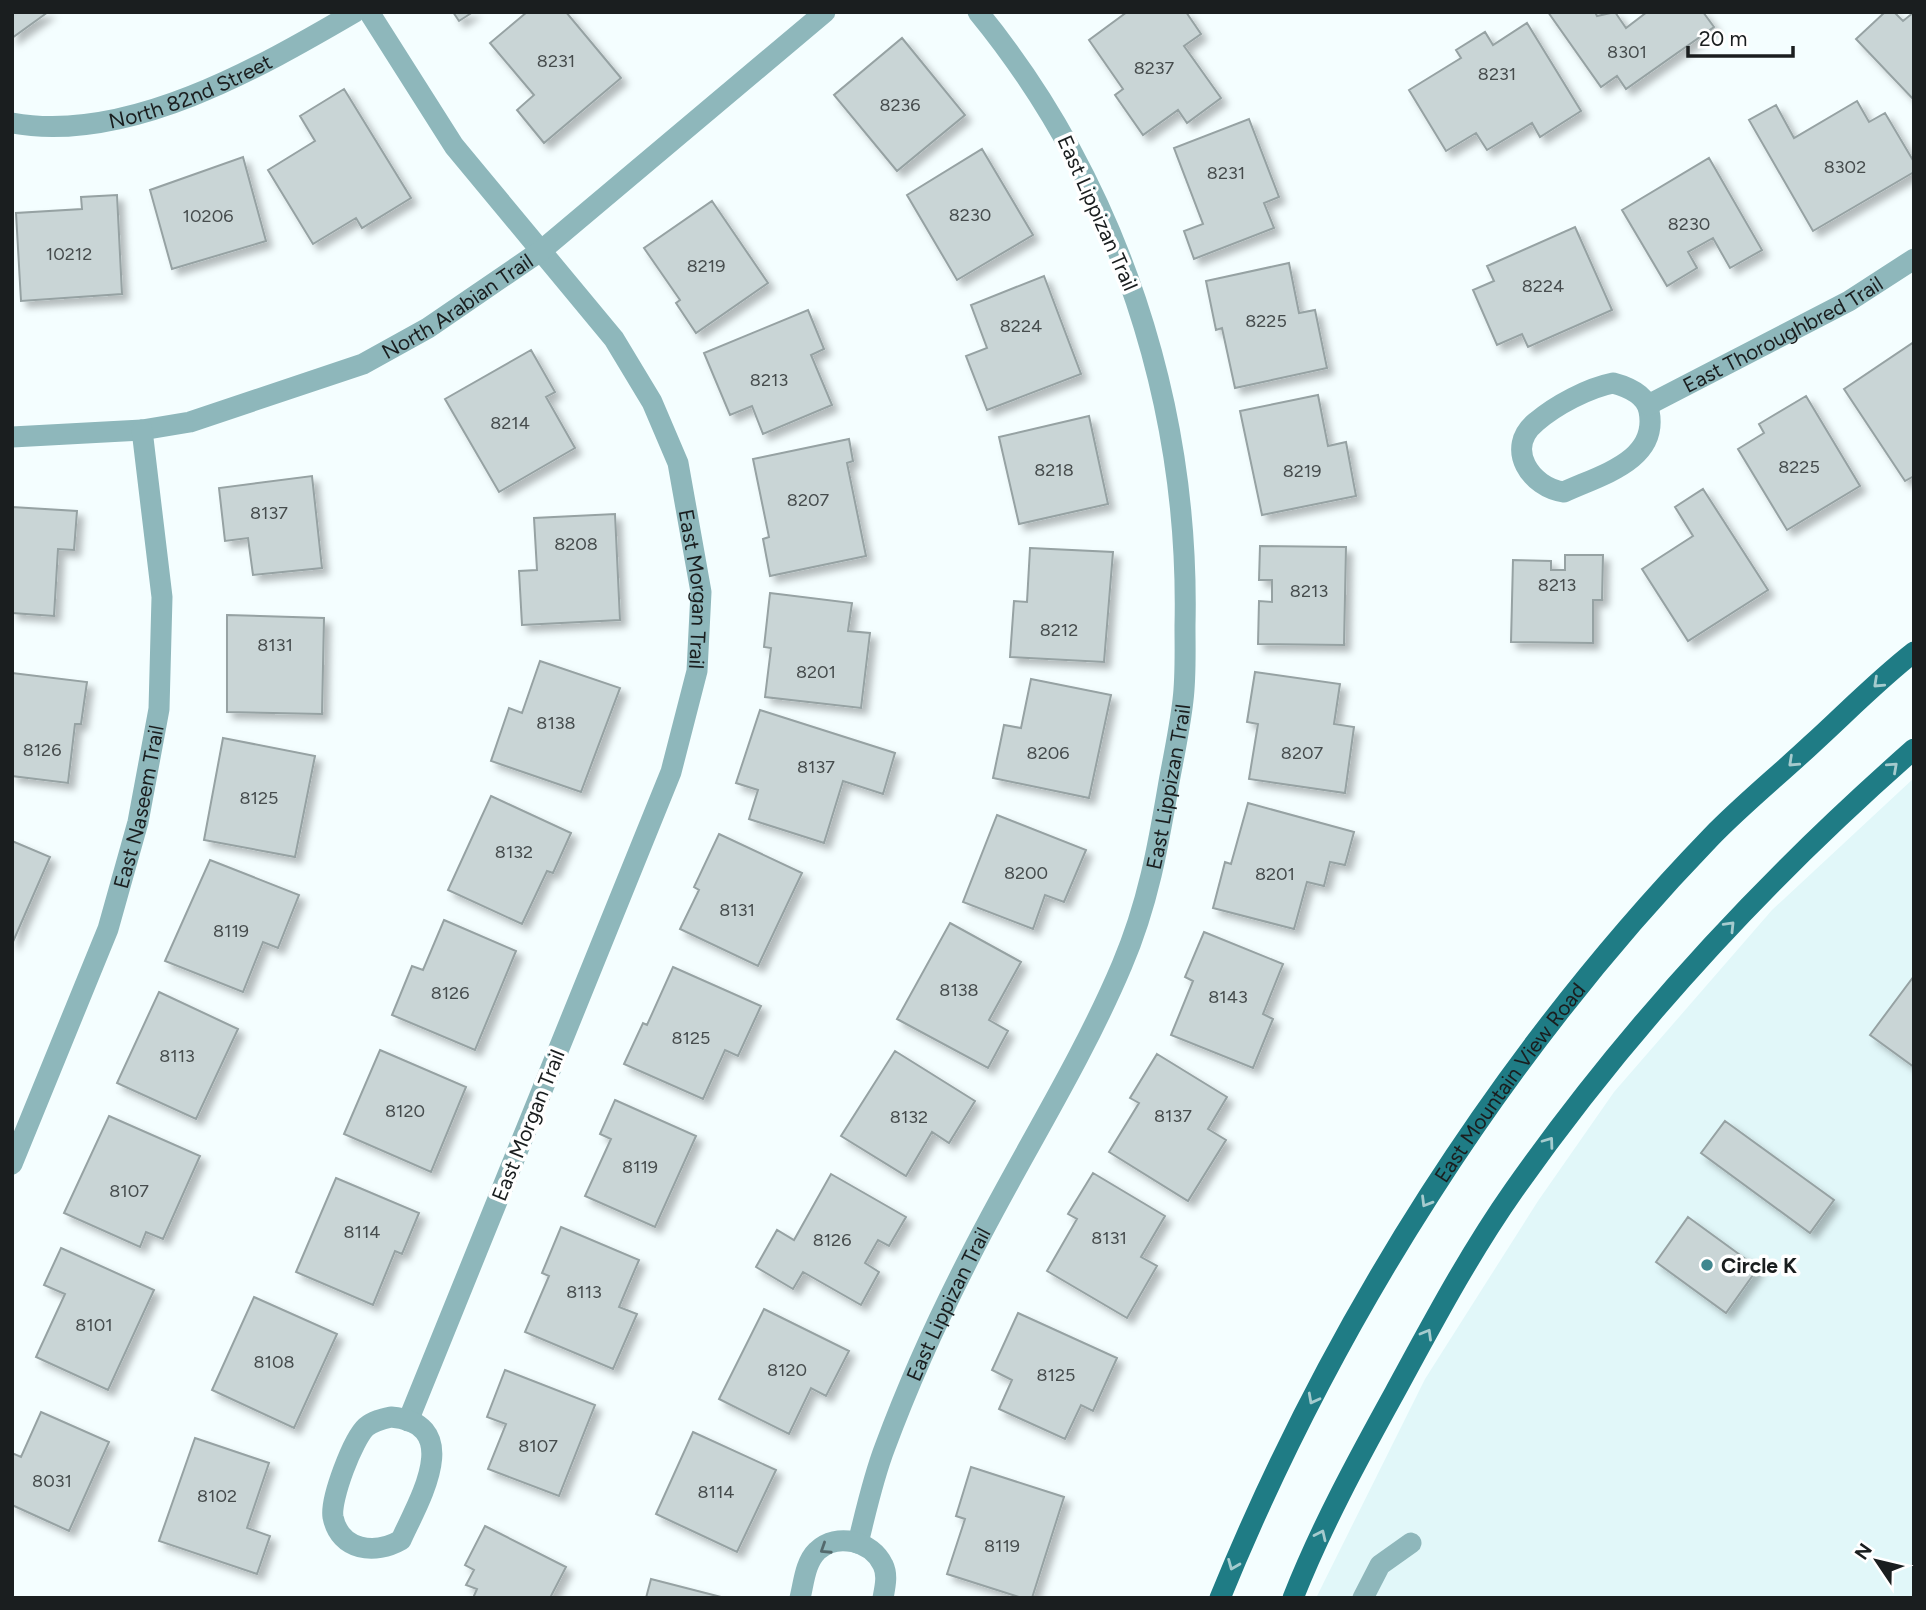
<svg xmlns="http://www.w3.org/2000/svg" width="1926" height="1610" viewBox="0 0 1926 1610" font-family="Figtree,sans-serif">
  <defs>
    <filter id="shadow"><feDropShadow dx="6" dy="6" stdDeviation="3.5" flood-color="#0004"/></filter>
  </defs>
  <rect width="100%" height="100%" fill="#f4feff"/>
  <path fill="#e1f7f9" d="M1914 778V1598H1316L1425 1379 1538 1201 1614 1092 1772 910Z"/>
  <path fill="#c9d5d6" stroke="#96a2a3" stroke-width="2" filter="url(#shadow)" d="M12 12H48L12 38Z
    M453 12H473L459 21Z
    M527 12H566L621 78 544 143 517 110 534 95 490 43Z
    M1127 12H1186L1201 34 1184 46 1221 98 1187 123 1178 110 1143 135 1115 95 1123 89 1089 40Z
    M1548 12H1595L1597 16 1615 12 1626 28 1647 12H1703L1714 27 1626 89 1617 76 1601 87Z
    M1885 12H1894L1903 21 1914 12V100L1856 39Z
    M1527 23 1581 111 1540 137 1532 123 1487 150 1476 133 1446 151 1409 90 1461 58 1456 50 1485 32 1493 45Z
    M902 38 965 115 897 171 834 95Z
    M344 89 411 198 362 228 356 218 313 244 268 170 315 141 300 116Z
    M1857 101 1869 122 1885 113 1914 162V172L1813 231 1749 120 1776 105 1794 138Z
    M1249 119 1279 197 1264 203 1274 228 1194 259 1184 231 1203 224 1174 148Z
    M982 149 1033 235 957 280 907 195Z
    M243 157 266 241 172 269 150 190Z
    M1709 158 1762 250 1730 268 1713 238 1688 252 1697 268 1667 286 1622 210Z
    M117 195 122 294 21 301 16 213 82 209 81 197Z
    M712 201 768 283 696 333 676 303 680 300 644 248Z
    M1575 227 1612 310 1528 347 1522 334 1497 345 1473 290 1494 281 1487 266Z
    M1289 263 1299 313 1315 310 1327 368 1235 388 1222 328 1216 330 1206 281Z
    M1044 276 1081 374 987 410 966 356 987 348 971 305Z
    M808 310 824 349 811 355 832 405 763 434 752 406 730 415 704 353Z
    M1914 342V476L1905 481 1844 389Z
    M531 350 555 392 546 397 575 448 499 492 445 399Z
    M1318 395 1328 446 1346 442 1356 496 1262 515 1240 411Z
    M1806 396 1860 486 1787 530 1738 449 1764 433 1759 424Z
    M1089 416 1108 504 1019 524 999 437Z
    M849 439 853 461 847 463 866 556 770 576 763 539 769 537 753 459Z
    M312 476 322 568 253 575 248 538 225 541 219 488Z
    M1703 489 1768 590 1688 641 1642 569 1693 536 1675 507Z
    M12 507 77 511 74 550 58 549 54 616 12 613Z
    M615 514 620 620 522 625 519 571 537 570 534 518Z
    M1260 546 1346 547 1344 645 1258 644 1259 601 1272 602V580H1259Z
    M1030 548 1113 552 1104 662 1010 657 1014 601 1027 602Z
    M1565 555H1603L1602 600H1593V643L1511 642 1513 560 1551 561V570H1565Z
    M770 593 852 603 848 631 870 633 861 708 765 697 771 648 764 647Z
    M227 615 324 618 322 714 227 712Z
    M540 661 620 688 581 792 491 761 509 708 522 713Z
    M1255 672 1340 684 1334 724 1354 727 1345 793 1249 779 1258 724 1247 722Z
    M12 673 87 682 81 724H75L68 783 12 776Z
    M1031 679 1111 695 1089 798 993 778 1004 725 1021 728Z
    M760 710 895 753 883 794 843 781 824 843 749 819 758 790 736 783Z
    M223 738 315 756 295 857 204 840Z
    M491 796 571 833 553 873 547 871 522 924 448 890Z
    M1248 803 1354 832 1345 865 1330 862 1324 886 1307 882 1294 929 1213 908 1225 862 1231 864Z
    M997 815 1086 850 1064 902 1045 895 1033 929 963 902Z
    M719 834 802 873 758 966 680 929 699 890 694 887Z
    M12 841 50 857 12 944Z
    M210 860 299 895 278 948 263 942 243 992 165 961Z
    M444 920 516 951 475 1050 392 1015 412 966 423 970Z
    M950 923 1021 962 989 1020 1008 1031 988 1068 897 1019Z
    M1204 932 1283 964 1263 1014 1273 1019 1253 1068 1171 1035 1193 981 1185 977Z
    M673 967 761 1006 738 1056 725 1050 703 1099 624 1064 643 1023 647 1025Z
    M1914 976V1067L1870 1035Z
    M159 992 238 1029 196 1119 117 1083Z
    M380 1050 466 1087 431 1172 344 1134Z
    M895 1051 975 1101 949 1143 932 1132 906 1176 841 1136Z
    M1157 1054 1227 1097 1208 1129 1226 1140 1188 1201 1109 1152 1139 1103 1130 1098Z
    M615 1100 696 1136 655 1227 585 1196 611 1139 600 1134Z
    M109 1116 200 1156 163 1239 146 1232 140 1247 64 1213Z
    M1725 1121 1834 1200 1810 1233 1701 1153Z
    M1093 1173 1165 1216 1141 1257 1157 1266 1127 1318 1047 1271 1077 1219 1068 1214Z
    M831 1174 906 1217 889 1246 878 1240 865 1263 879 1272 861 1305 803 1272 793 1289 756 1267 777 1230 794 1240Z
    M336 1178 419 1213 402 1254 395 1251 373 1305 296 1272Z
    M1688 1217 1758 1268 1726 1313 1656 1262Z
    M561 1227 639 1260 619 1307 637 1314 613 1369 525 1332 549 1276 542 1273Z
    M61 1248 154 1290 108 1390 36 1357 65 1294 44 1285Z
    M254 1297 337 1334 294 1428 212 1390Z
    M764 1309 849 1351 826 1396 811 1388 789 1434 719 1399Z
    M1018 1313 1117 1358 1093 1411 1081 1405 1065 1439 999 1409 1012 1380 992 1370Z
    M505 1370 595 1405 559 1496 488 1469 506 1424 487 1417Z
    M41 1412 109 1442 69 1531 12 1505V1453L21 1457Z
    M693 1432 776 1470 737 1552 656 1514Z
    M195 1438 269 1463 247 1528 270 1536 257 1574 159 1541Z
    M971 1467 1064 1497 1032 1598H1022L947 1574 965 1519 956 1516Z
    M485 1526 566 1567 550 1598H473L477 1589 466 1585 474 1570 465 1565Z
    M651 1579 725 1598H646Z"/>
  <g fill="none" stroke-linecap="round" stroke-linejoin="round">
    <g stroke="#8eb7bb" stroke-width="21">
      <path id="s1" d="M369 12 454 146 614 339 652 402 678 463 701 592 697 671 671 772 408 1421"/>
      <path id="s2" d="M12 123C127 144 259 68 355 12"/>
      <path d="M1613 383C1628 387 1646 395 1649 411 1659 461 1600 475 1564 492 1531 488 1504 448 1536 422 1556 405 1588 388 1613 383Z"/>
      <path id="s3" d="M1648 405 1849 301 1914 259"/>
      <path id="s4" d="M12 437 142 430 190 422 363 364 428 328 542 250 825 12"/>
      <path id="s5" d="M12 1164 108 929 138 822 159 709 162 597 142 430"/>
      <path d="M391 1417C466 1424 418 1502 401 1540 375 1555 340 1551 333 1517 330 1499 353 1439 366 1427 373 1421 382 1419 391 1417Z"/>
      <path id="s6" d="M858 1543C866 1511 873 1478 885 1447 908 1385 935 1325 965 1266 1015 1165 1078 1069 1122 965 1148 904 1158 847 1169 782 1174 755 1180 727 1183 700 1186 676 1185 650 1185 626 1190 406 1118 183 978 12"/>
      <path d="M800 1598C804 1582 805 1563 817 1551 837 1532 872 1541 883 1565 888 1575 885 1587 883 1598"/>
      <path d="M1363 1598 1380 1565 1411 1543"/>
    </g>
    <g stroke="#1f7c85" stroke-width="21">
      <path id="s7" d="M1220 1598C1333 1321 1503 1052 1711 837 1743 804 1779 775 1812 744 1846 713 1878 680 1914 652"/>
      <path d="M1293 1598C1321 1527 1358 1459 1395 1392 1432 1324 1469 1254 1514 1190 1628 1028 1765 880 1914 749"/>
    </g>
  </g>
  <defs><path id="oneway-chevron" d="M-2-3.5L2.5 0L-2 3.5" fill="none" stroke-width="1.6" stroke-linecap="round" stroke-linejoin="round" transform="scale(1.75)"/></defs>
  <g stroke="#a5cbce">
    <use href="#oneway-chevron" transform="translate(1878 683) rotate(137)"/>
    <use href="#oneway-chevron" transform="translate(1793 762) rotate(137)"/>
    <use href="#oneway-chevron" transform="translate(1893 767) rotate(-42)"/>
    <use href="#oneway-chevron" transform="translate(1730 926) rotate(-46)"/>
    <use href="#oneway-chevron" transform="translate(1549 1142) rotate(-54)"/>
    <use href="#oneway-chevron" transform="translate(1426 1202) rotate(121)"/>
    <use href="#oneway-chevron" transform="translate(1427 1334) rotate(-60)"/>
    <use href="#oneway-chevron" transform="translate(1313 1399) rotate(118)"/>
    <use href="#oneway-chevron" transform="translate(1321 1535) rotate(-65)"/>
    <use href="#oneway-chevron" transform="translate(1233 1565) rotate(112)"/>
  </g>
  <use stroke="#546a6d" href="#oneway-chevron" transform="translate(825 1549) rotate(147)"/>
  <circle fill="#40878f" stroke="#fff" stroke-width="2.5" cx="1707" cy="1265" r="7"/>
  <g text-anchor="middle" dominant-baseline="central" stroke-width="7" stroke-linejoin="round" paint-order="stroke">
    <g font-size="18" fill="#464c4d">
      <text x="1627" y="52">8301</text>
      <text x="556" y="61">8231</text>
      <text x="1154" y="68">8237</text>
      <text x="1497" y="74">8231</text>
      <text x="900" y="105">8236</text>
      <text x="1845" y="167">8302</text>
      <text x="1226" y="173">8231</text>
      <text x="970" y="215">8230</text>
      <text x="208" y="216">10206</text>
      <text x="1689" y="224">8230</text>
      <text x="69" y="254">10212</text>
      <text x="706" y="266">8219</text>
      <text x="1543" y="286">8224</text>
      <text x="1266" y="321">8225</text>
      <text x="1021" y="326">8224</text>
      <text x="769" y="380">8213</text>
      <text x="510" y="423">8214</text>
      <text x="1799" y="467">8225</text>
      <text x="1054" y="470">8218</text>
      <text x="1302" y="471">8219</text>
      <text x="808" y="500">8207</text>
      <text x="269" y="513">8137</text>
      <text x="576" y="544">8208</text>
      <text x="1557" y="585">8213</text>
      <text x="1309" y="591">8213</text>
      <text x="1059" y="630">8212</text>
      <text x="275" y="645">8131</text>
      <text x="816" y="672">8201</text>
      <text x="556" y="723">8138</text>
      <text x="42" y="750">8126</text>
      <text x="1048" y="753">8206</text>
      <text x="1302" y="753">8207</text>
      <text x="816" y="767">8137</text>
      <text x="259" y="798">8125</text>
      <text x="514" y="852">8132</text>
      <text x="1026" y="873">8200</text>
      <text x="1275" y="874">8201</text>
      <text x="737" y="910">8131</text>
      <text x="231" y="931">8119</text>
      <text x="959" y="990">8138</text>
      <text x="450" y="993">8126</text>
      <text x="1228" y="997">8143</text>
      <text x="691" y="1038">8125</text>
      <text x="177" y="1056">8113</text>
      <text x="405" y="1111">8120</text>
      <text x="1173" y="1116">8137</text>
      <text x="909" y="1117">8132</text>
      <text x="640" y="1167">8119</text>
      <text x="129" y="1191">8107</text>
      <text x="362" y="1232">8114</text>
      <text x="1109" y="1238">8131</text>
      <text x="832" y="1240">8126</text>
      <text x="584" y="1292">8113</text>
      <text x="94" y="1325">8101</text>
      <text x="274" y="1362">8108</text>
      <text x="787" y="1370">8120</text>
      <text x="1056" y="1375">8125</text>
      <text x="538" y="1446">8107</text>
      <text x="52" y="1481">8031</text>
      <text x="716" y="1492">8114</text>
      <text x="217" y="1496">8102</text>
      <text x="1002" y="1546">8119</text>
    </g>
    <g font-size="21" fill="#1a1e1f" stroke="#fff">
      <text stroke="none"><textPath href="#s2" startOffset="184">North 82nd Street</textPath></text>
      <text transform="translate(1098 213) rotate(66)">East Lippizan Trail</text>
      <text stroke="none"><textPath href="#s4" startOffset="472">North Arabian Trail</textPath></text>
      <text stroke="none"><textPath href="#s3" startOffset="152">East Thoroughbred Trail</textPath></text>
      <text stroke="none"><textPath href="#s1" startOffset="677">East Morgan Trail</textPath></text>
      <text stroke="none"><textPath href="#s6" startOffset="822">East Lippizan Trail</textPath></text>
      <text stroke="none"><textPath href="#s5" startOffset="380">East Naseem Trail</textPath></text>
      <text stroke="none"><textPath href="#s7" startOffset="593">East Mountain View Road</textPath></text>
      <text transform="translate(528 1125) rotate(-68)">East Morgan Trail</text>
      <text stroke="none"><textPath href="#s6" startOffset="256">East Lippizan Trail</textPath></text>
    </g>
    <g font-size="21" font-weight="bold" fill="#1a1e1f" stroke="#fff" text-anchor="start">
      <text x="1721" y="1265">Circle K</text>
    </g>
  </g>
  <rect width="1926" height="1610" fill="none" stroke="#1a1e1f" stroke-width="28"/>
  <g transform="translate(1877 1561) rotate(305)" stroke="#ffffff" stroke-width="5" paint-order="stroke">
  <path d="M0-5L12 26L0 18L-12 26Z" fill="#1a1e1f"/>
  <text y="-10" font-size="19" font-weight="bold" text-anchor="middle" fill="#1a1e1f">N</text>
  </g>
  <path d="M1688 46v10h105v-10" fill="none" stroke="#1a1e1f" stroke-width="3.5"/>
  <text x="1699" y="46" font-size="21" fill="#1a1e1f" stroke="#ffffff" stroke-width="5" paint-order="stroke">20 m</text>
</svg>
